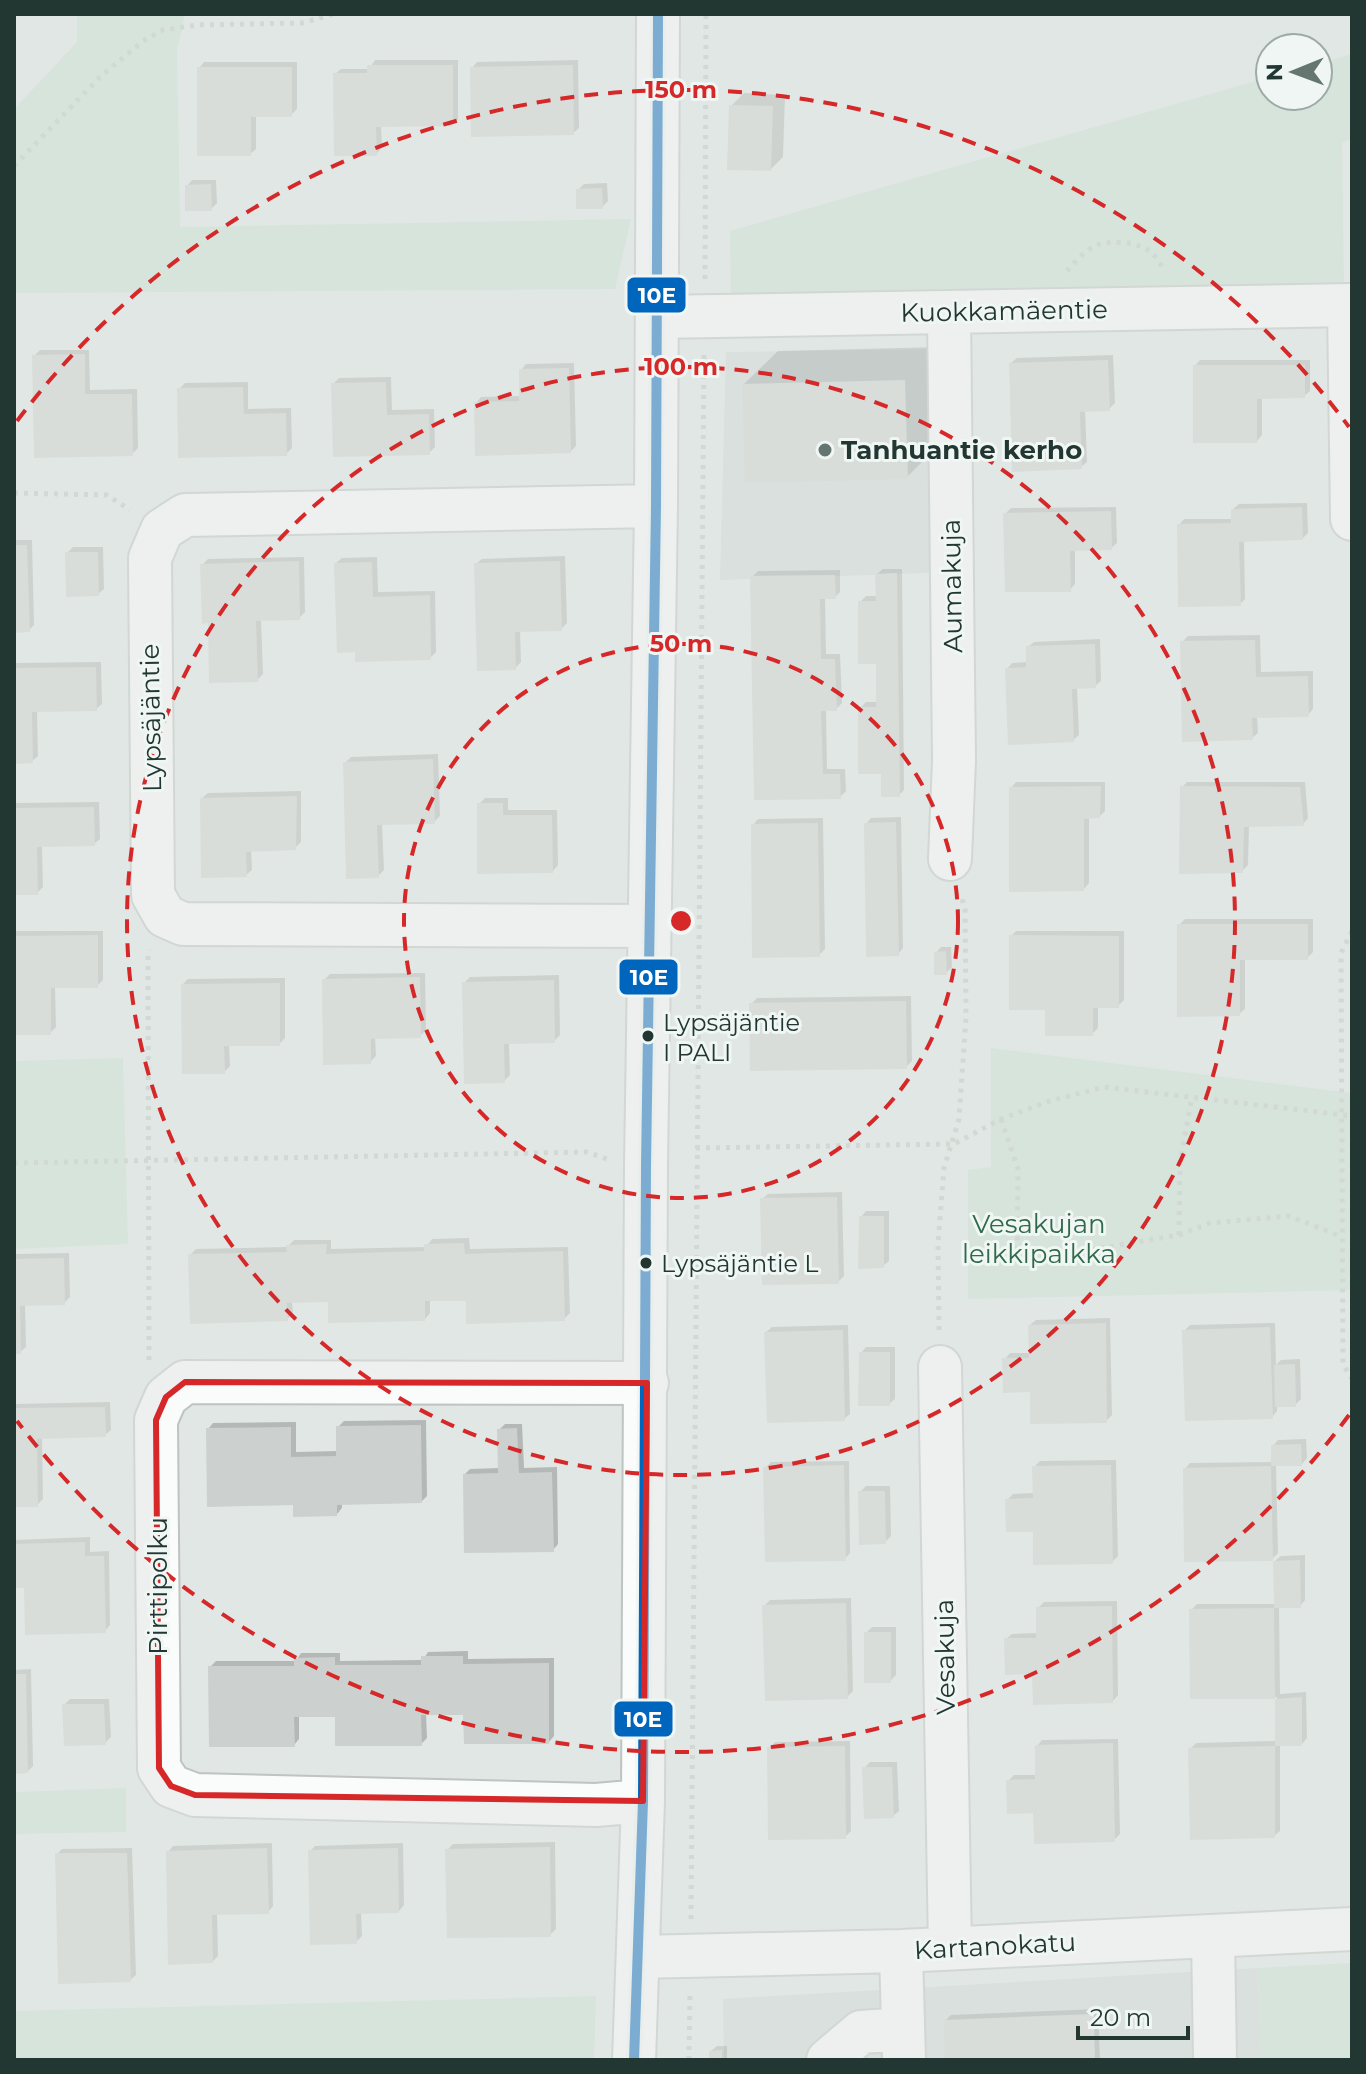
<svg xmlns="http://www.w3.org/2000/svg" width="1366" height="2074" viewBox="0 0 1366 2074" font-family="Montserrat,sans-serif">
  <rect width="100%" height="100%" fill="#e1e7e4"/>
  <path fill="#cfd8d4" d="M929 349V573L720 580 726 352Z
    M1258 1968 1261 2060H724L723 1999Z"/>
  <path fill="#cbdfd2" d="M77 14H185L177 51 180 227 631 219 615 289 14 293V109L77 42Z
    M1352 54V138L1342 143 1344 288 731 294 730 231 1270 77V96H1318V64Z
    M991 1048 1352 1093V1290L968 1299V1170L991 1167Z
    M123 1058 128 1244 14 1249V1061Z
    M126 1788V1832L14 1834V1792Z
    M1352 1963V2060H1261L1258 1968Z
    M596 1996 594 2060H14V2011Z"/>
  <path fill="#0003" d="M375 60H458V119L453 124H381L382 148 376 154 335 74 341 69H369Z
    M578 60 579 128 573 133 472 68 477 62Z
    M204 62H297V109L291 115H256V149L250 154 199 68Z
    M744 93 785 95 783 157 771 169 731 106Z
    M192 180H216L217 203 211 209 187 186Z
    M607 183 608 201 602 207 578 190 584 184Z
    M938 347 940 444 907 477 744 384 778 351Z
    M40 350H89L90 390 137 389 138 448 132 454 34 356Z
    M1113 355 1115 403 1109 409H1085L1087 462 1081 467 1011 363 1017 358Z
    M1200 360H1310V391L1304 396 1262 397V435L1257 441 1195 366Z
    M574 363 576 446 571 451 476 403 481 397 521 396V370L526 364Z
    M391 377 392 410 434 409 435 447 429 453 333 384 339 378Z
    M248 382V409L291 408 292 448 286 454 179 389 185 383Z
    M1307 503 1308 533 1302 539 1244 540 1245 599 1240 604 1179 525 1184 519H1233V509L1239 504Z
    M1116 507 1117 543 1111 548 1075 549V584L1070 590 1005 514 1011 508Z
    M14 540H32L34 625 29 630 14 631Z
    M73 547H103L104 589 98 594 67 553Z
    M565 556 567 623 561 629 520 630 521 662 515 668 476 564 482 559Z
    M304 557 305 612 299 618 261 619 263 674 257 680 210 621 202 565 208 559Z
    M377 557 378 592 435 591 436 652 430 658 336 563 342 558Z
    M883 569H902L904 790 899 795 883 772 860 708 866 702H878V662L860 602 866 596H878L877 574Z
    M840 570V592L835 597H825L826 654H840L842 703 836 709H826L827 769H845L846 791 840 797 756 798 752 577 758 571Z
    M1260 635 1261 672 1313 671V709L1308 715 1257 716 1258 733 1252 738 1182 642 1188 636Z
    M1100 639 1101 681 1095 686 1077 687 1079 735 1073 740 1007 669 1012 663 1028 662V647L1034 642Z
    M101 662 102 704 96 709 37 710 38 756 32 761 14 762V663Z
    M438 754 440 816 434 822 382 823 384 870 378 876 345 763 351 757Z
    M1016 782H1105V811L1100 816H1089V883L1084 889 1011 788Z
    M1187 782H1305L1308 818 1303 824 1249 825 1248 865 1242 871 1182 787Z
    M301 791V842L295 848 251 849 252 870 246 875 202 798 208 793Z
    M485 798H508V810H557L558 865 553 871 479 804Z
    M99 802 100 839 94 844 42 845 43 887 37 893H14V803Z
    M901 817 903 948 898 954 866 824 871 818Z
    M823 818 825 949 819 955 753 825 758 819Z
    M1185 919H1313V952L1307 958H1245V1009L1239 1014 1179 925Z
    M14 931H103V980L97 986H55L56 1027 50 1033H14Z
    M1016 931H1124V1000L1118 1006H1098V1028L1092 1034 1047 1008 1011 936Z
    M941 947H951L952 967 946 973 936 953Z
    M425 973 426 1030 420 1036 375 1037 376 1056 370 1062 324 980 330 974Z
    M559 975 560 1035 554 1041 509 1042 510 1075 504 1081 464 983 470 977Z
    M285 978V1038L279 1044H229L230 1066 224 1072 183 984 188 979Z
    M911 996 912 1061 906 1067 751 1004 757 998Z
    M842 1192 844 1276 838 1282 762 1199 768 1194Z
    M866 1211H889V1261L883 1266 861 1217Z
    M469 1238 470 1249 568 1247 570 1313 564 1319 468 1299H430V1313L425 1319 330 1300 292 1301 293 1314 287 1319 190 1255 196 1249 287 1247 294 1240H331V1249L426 1247 432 1239Z
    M69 1253 70 1297 64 1303H25L26 1347 20 1352H14V1254Z
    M1110 1318 1112 1415 1106 1421 1032 1390 1005 1359 1010 1353H1031L1030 1325 1036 1320Z
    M1275 1323 1276 1365 1281 1360 1300 1359 1301 1399 1295 1405H1277V1411L1272 1417 1184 1331 1190 1325Z
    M848 1325 850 1414 844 1419 766 1332 772 1327Z
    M866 1347H895V1399L889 1404 861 1353Z
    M110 1402 111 1430 105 1435 42 1436 43 1499 37 1505H14V1404Z
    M426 1420 427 1496 422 1501 342 1503V1508L337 1514 295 1503 208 1429 213 1423 296 1422V1452L338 1451V1427L344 1421Z
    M505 1424H522L524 1468 557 1467 558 1544 553 1550 465 1474 470 1469 500 1468 499 1430Z
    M1306 1439 1307 1458 1302 1464H1276L1278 1553 1272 1559 1185 1469 1190 1463 1273 1462V1446L1278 1440Z
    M1116 1460 1118 1556 1112 1562 1035 1530 1007 1500 1013 1494 1035 1493 1034 1467 1040 1461Z
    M849 1461 850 1553 845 1559 765 1468 771 1462Z
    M866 1486H890L891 1536 885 1542 860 1492Z
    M90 1537V1552L109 1551 110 1625 105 1631 26 1585 14 1586 15 1540Z
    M1305 1555V1600L1300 1606H1279L1280 1694 1306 1692 1307 1738 1302 1744H1280V1831L1274 1836 1190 1749 1196 1743 1277 1741V1697H1192L1191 1610 1197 1604H1276L1275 1561 1281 1556Z
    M851 1598 853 1691 847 1697 764 1606 770 1600Z
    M1117 1601 1118 1695 1113 1701 1034 1672 1006 1639 1012 1634 1038 1633V1608L1044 1602Z
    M872 1627H896V1675L890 1681 866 1633Z
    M468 1651V1659L554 1658V1736L549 1742 465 1713H426L427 1738 421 1744 337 1715H299V1739L294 1745 210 1667 216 1661H296L301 1653H340V1661L423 1660 428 1652Z
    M31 1669 33 1766 28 1771 14 1772V1670Z
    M70 1699H109L111 1737 105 1743 64 1705Z
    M1118 1739 1120 1834 1114 1840 1035 1811 1008 1781 1014 1775H1037V1746L1042 1740Z
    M850 1741 851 1831 845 1837 769 1748 775 1742Z
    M870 1762H897L899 1811 893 1816 864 1768Z
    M555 1842 556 1929 550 1935 447 1850 453 1844Z
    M272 1843 273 1906 268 1912 217 1913 218 1956 212 1962 168 1852 173 1846Z
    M403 1843 404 1905 399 1911 361 1912 362 1936 356 1942 310 1851 315 1846Z
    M132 1848 136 1975 130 1980 57 1854 62 1849Z
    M1098 2009 1100 2060H947L946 2020 951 2015Z
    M717 2046H727V2060H711V2051Z"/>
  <path fill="#ccd0cf" d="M367 65H453V126L376 127 377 156H334L333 73H367Z
    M573 65 574 135 471 137 470 67Z
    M197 67H292V117H251V156H197Z
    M729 105 773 106 771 171 727 170Z
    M211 184 212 211H185V185Z
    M602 188 603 209H576V189Z
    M85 354V394H132L133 456 34 458 32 355Z
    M1108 360 1110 411 1080 412 1082 469 1012 472 1009 363Z
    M1193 365H1305V398L1257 399V443H1193Z
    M569 368 571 453 475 456 474 402 519 401V369Z
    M905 380 908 479 745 483 742 384Z
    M386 382 387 415 429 414 430 455 333 457 331 383Z
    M243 387 244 414 286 413 287 456 178 458 177 388Z
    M1302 507 1303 540 1239 542 1241 606 1178 607 1177 524 1231 523V509Z
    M1111 511 1112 550 1070 551 1071 592H1005L1003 513Z
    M14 545H27L30 632 14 633Z
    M65 552H98L99 596 66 597Z
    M299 561 300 620 256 621 258 682 209 683 208 623 202 624 200 564Z
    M560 561 562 631 515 632 516 670 477 671 474 563Z
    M372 562 373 597 430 595 431 660 355 662V652L337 653 334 563Z
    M897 573 900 797H881V774H858V707H876V664H858V601H876L875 574Z
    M835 575 836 599H820L821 659H835L837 711H821L823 774H840L841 799 754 800 750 576Z
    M1255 640 1256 677 1308 676 1309 717 1252 718 1253 740 1182 742 1180 641Z
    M1095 644 1096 688 1072 689 1074 742 1008 745 1005 668 1026 667V646Z
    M96 667 97 711 32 712 33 763 14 764V668Z
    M433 759 435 824 377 825 379 878 346 879 343 762Z
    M1101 786 1100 818 1084 819V891L1009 892V787Z
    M1180 786 1300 787 1304 826 1244 827 1243 873 1179 874Z
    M297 796 296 850 246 852 247 877 201 878 200 798Z
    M477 803H503V815H552L553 873 477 874Z
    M94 807 95 846 37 847 38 895H14V808Z
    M896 822 899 956 866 957 864 823Z
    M818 823 820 957 752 958 751 824Z
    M1177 924H1308V960H1240V1016L1177 1017Z
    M98 935V988H51V1035H14V936Z
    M1009 935 1119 936V1008H1093V1036H1045V1010H1009Z
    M946 951 947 975H934V952Z
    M420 977 421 1038 371 1039V1064L323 1065 322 979Z
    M554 980 555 1043 504 1044 505 1083 464 1084 462 982Z
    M280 983V1046H224L225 1074H182L181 984Z
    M906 1001 907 1069 750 1071 749 1003Z
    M837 1197 839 1284 762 1285 760 1198Z
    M859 1216H884V1268L858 1269Z
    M464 1243 465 1254 563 1251 565 1321 466 1324V1301H425V1321L328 1323V1302L287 1303 288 1321 190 1324 188 1254 287 1252 286 1245 327 1244 326 1254 424 1251V1244Z
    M64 1258 65 1305 20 1306 21 1354H14V1259Z
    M1106 1323 1107 1423 1030 1424V1392L1003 1393 1002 1358H1029L1028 1325Z
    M1270 1327 1273 1419 1185 1421 1182 1330Z
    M843 1330 845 1421 767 1423 764 1332Z
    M859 1352H890V1406H858Z
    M1295 1364 1296 1407H1275L1274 1365Z
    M105 1407 106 1437 37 1439 38 1507H14V1408Z
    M421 1425 422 1503 337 1505V1516L293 1517V1505L207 1507 206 1428 291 1427V1457L336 1456V1426Z
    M517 1428 519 1473 552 1472 554 1552 464 1553 463 1474 498 1473 497 1429Z
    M1301 1444 1302 1466H1271V1445Z
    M844 1465 846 1561 765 1562 763 1467Z
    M1111 1465 1113 1564 1033 1565V1532H1006L1005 1499 1033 1498 1032 1466Z
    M1271 1466 1273 1561 1300 1560 1301 1608H1274L1275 1699H1190L1189 1609 1274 1608 1273 1561 1184 1562 1183 1468Z
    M858 1491H885L886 1544 859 1545Z
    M85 1542V1556H104L106 1633 25 1635 24 1588H14V1544Z
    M846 1603 848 1699 765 1701 762 1605Z
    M1112 1606 1113 1703 1033 1705 1032 1674 1005 1675 1004 1638H1036V1607Z
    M864 1632H891V1683H864Z
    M421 1656H463V1664L549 1663V1744H464L463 1715H421L422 1746H335V1717H294L295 1747H209L208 1666H294V1658L335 1657V1665H421Z
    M14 1674H26L28 1773 14 1774Z
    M1302 1697V1746H1275V1699Z
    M62 1704H104L106 1745 64 1746Z
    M1113 1743 1115 1842 1034 1844 1033 1813 1007 1814 1006 1780 1035 1779V1745Z
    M845 1746 846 1839 768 1840 767 1747Z
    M1275 1746V1838L1190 1840 1188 1748Z
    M862 1767H892L894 1818 864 1819Z
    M550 1847 551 1937 447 1938 445 1849Z
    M267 1848 269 1914 212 1915 213 1963 168 1965 166 1851Z
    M398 1848 399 1913 356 1914 357 1944 310 1945 308 1850Z
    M55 1853H127L131 1982 58 1984Z
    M1094 2014 1095 2060H945L944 2020Z
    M722 2050V2060H709V2051Z"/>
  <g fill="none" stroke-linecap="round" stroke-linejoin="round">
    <g stroke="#bec4c1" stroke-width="46">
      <path id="minor" d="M1349 305 1352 519
        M949 312 954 760 950 859
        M657 317 1352 305
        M650 926 183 924 165 916 153 895 150 558 162 530 185 515 656 506
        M940 1367 950 1948
        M643 1801 596 1805 195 1795 171 1786 159 1768 156 1420 166 1397 185 1382 647 1383
        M1213 1936 1215 2060
        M901 1951 904 2060
        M638 1957 901 1951 1352 1929
        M634 2060 643 1801 646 1166 656 506 658 14
        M828 2060 861 2032 903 2029"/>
    </g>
    <path stroke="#bfc7c4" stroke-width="5" stroke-dasharray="4 6" stroke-linecap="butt" d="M14 166 100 77 143 41 163 30 197 25 302 23 334 14
      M1067 271C1075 262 1085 250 1097 245 1110 240 1136 242 1148 250 1155 254 1160 263 1164 270
      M705 279 706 14
      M14 493 107 495 130 510
      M1352 931 1341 953 1343 1364 1352 1379
      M1001 1119 1018 1169 1017 1262 1179 1235 1210 1223 1289 1216 1342 1237
      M696 1148 954 1144 1001 1119 1050 1101 1104 1087 1352 1116
      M14 1163 587 1152 607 1159
      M1179 1235 1180 1163 1192 1096
      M939 1330 938 1243 944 1168 959 1119 966 1017 965 909 961 895
      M149 1360 148 955 150 950
      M691 1919 704 353
      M689 2060 690 1993"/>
    <use href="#minor" stroke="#fafbfb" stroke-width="42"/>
    <g stroke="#eff6f3" stroke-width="16">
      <path id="bus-1" d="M634 2060 643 1801 646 1166 656 506 658 14"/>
    </g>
    <use href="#bus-1" stroke="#0065bd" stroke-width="10"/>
  </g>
  <path d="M0 0H1366V2074H0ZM185 1382 647 1383 643 1801 195 1795 171 1786 159 1768 156 1420 166 1397Z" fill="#e1e7e4" fill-opacity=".55" fill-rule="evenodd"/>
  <path fill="none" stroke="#d62828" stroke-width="6" stroke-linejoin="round" d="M185 1382 647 1383 643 1801 195 1795 171 1786 159 1768 156 1420 166 1397Z"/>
  <g fill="none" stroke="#d62828" stroke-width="4" stroke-dasharray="14 10">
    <circle cx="681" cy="921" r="277"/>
    <circle cx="681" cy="921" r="554"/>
    <path d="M1349 1415A831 831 0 0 1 17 1421M17 421A831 831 0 0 1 1349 427"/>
  </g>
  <circle fill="#657570" stroke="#eff6f3" stroke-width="3" cx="825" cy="450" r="8"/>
  <g fill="#223732" stroke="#eff6f3" stroke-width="3">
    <circle cx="648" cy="1036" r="7"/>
    <circle cx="646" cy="1263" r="7"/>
  </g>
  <g text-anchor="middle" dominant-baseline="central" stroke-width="6" stroke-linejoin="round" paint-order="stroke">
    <g font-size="24" fill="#223732" stroke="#eff6f3" text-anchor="start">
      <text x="663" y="1022">Lypsäjäntie<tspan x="663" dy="30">I PALI</tspan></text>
      <text x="661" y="1263">Lypsäjäntie L</text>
    </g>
    <g font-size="26" fill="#223732" stroke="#eff6f3">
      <text transform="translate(1004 311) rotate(-1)">Kuokkamäentie</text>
      <text transform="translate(952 586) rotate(-91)">Aumakuja</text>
      <text transform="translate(151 718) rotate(-91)">Lypsäjäntie</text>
      <text transform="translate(158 1586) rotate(-90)">Pirttipolku</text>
      <text transform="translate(945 1657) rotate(-91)">Vesakuja</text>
      <text transform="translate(995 1946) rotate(-3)">Kartanokatu</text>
    </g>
    <g font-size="26" font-weight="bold" fill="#223732" stroke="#eff6f3" text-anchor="start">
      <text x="841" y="450">Tanhuantie kerho</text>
    </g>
    <g font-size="26" fill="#306a4a" stroke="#eff6f3">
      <text x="1039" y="1224">Vesakujan<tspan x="1039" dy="30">leikkipaikka</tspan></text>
    </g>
  </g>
  <circle cx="681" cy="921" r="12" fill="#d62828" stroke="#eff6f3" stroke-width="4"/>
  <g font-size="24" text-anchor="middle" font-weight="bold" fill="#d62828" stroke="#eff6f3" stroke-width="6" stroke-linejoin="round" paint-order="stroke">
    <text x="681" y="98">150 m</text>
    <text x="681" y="375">100 m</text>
    <text x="681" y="652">50 m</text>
  </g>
  <g stroke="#eff6f3" stroke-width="3">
    <rect x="626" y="276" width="61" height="38" rx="8" fill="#0065bd"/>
    <rect x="618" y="958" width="61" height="38" rx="8" fill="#0065bd"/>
    <rect x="613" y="1700" width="61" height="38" rx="8" fill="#0065bd"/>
  </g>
  <g font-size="22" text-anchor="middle" font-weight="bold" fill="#fff">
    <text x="657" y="303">10E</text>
    <text x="649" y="985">10E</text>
    <text x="643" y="1727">10E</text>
  </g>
  <rect width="1366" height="2074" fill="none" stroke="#223732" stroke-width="32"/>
  <g transform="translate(1294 72) rotate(269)"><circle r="38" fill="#eff6f3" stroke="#9daaa6" stroke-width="2"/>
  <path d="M0-6L14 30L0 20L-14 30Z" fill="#657570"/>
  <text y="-12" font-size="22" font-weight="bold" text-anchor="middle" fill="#223732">N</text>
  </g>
  <path d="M1078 2026v12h110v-12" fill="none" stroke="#223732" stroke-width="4"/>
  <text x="1090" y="2026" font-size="24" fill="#223732" stroke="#eff6f3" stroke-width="6" paint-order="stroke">20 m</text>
</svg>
